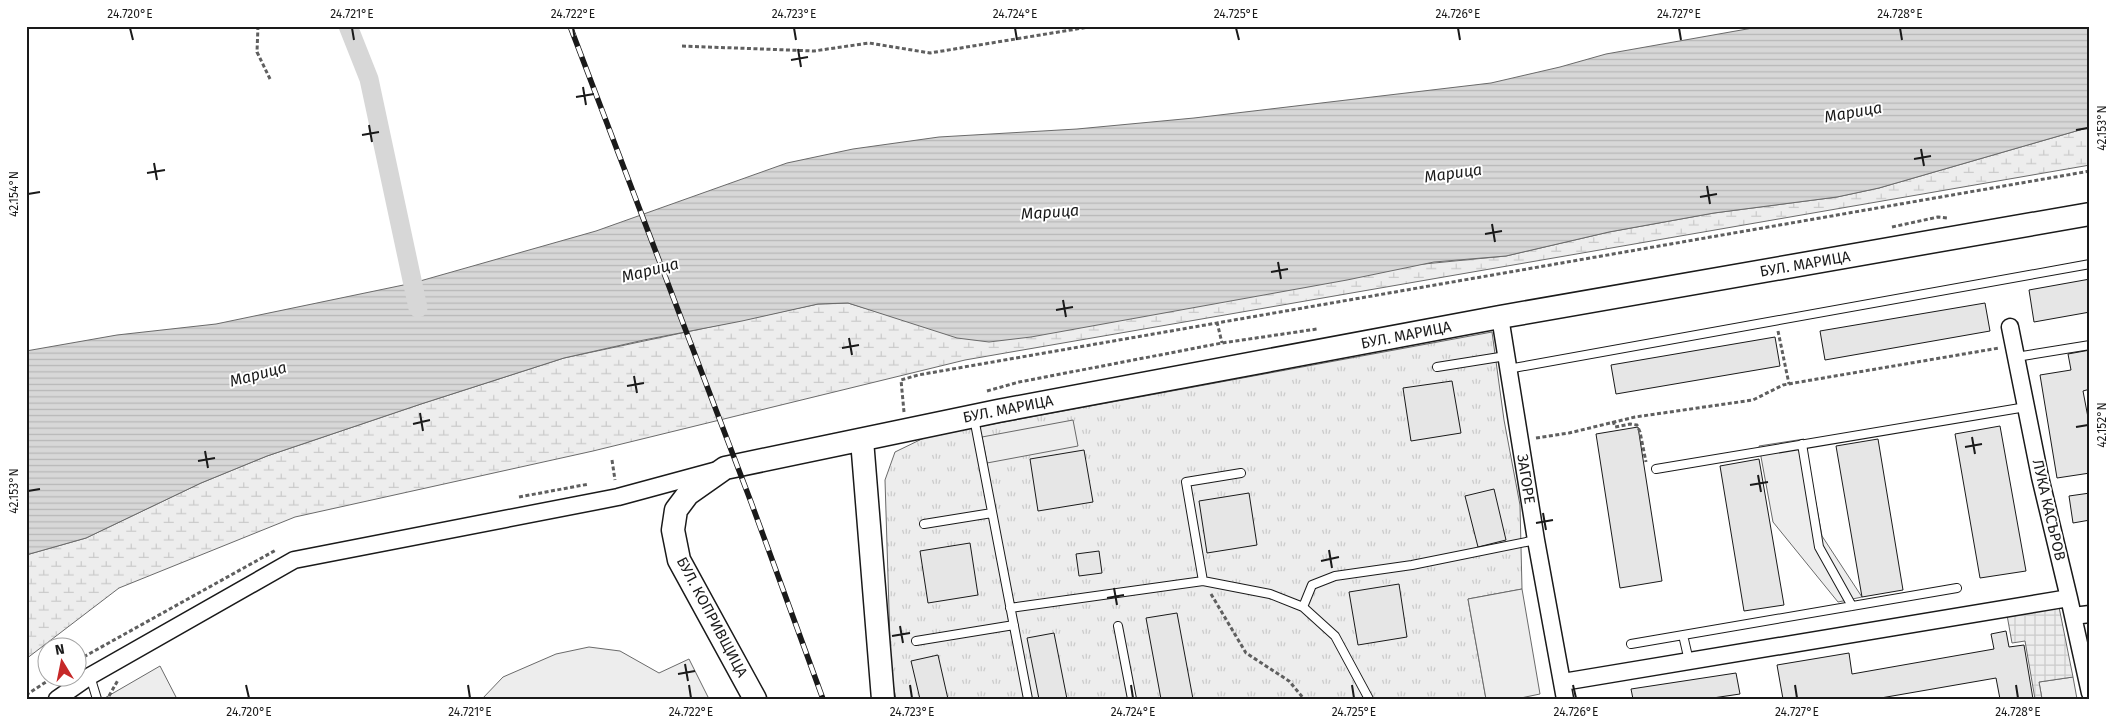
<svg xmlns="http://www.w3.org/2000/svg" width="2116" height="725" viewBox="0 0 2116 725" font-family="'Fira Sans',sans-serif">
  <defs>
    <pattern id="grass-tufts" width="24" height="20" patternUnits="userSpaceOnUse" patternTransform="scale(1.25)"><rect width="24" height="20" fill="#ededed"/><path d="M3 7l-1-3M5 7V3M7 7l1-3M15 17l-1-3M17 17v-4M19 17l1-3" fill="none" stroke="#cbcbcb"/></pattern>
    <pattern id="wetland-marsh" width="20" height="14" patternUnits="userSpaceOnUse" patternTransform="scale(1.25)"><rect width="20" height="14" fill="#ededed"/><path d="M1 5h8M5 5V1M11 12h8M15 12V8" fill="none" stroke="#cbcbcb"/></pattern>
    <pattern id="plaza-grid" width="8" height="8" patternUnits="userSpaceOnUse" patternTransform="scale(1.25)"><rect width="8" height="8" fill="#ededed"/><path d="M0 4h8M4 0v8" fill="none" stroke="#cbcbcb"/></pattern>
    <pattern id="water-rules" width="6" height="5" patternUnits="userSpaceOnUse" patternTransform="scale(1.25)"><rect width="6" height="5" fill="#d7d7d7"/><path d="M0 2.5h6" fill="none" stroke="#b8b8b8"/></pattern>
  </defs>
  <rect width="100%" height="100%" fill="#fff"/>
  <path fill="url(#grass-tufts)" stroke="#6a6a6a" d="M1492 332 1504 420 1520 505 1522 589 1468 599 1486 699H896L891 674 885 480 895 452 928 436Z"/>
  <path fill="url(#wetland-marsh)" stroke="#6a6a6a" d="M2090 127V165L965 360 593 451 295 517 119 588 26 659V555L86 538 201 483 267 456 421 404 564 358 818 304 848 303 891 316 1506 256 1609 232 1714 213 1837 197 1879 188Z"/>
  <path fill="#ededed" stroke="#6a6a6a" d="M1073 420 1078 446 987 463 982 437Z
    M1804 439 1822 536 1862 597 1838 602 1773 522 1759 446Z
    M1522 589 1540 694 1516 699H1486L1468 599Z
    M589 647 620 651 659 673 689 659 709 699H482L503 677 556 654Z
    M160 666 177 699H103Z
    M2073 677 2077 699H2042L2039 682Z"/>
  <path fill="url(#plaza-grid)" stroke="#6a6a6a" d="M2059 607 2073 677 2039 682 2042 699H2035L2025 641 2012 643 2007 615Z"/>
  <path fill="url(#water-rules)" stroke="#6a6a6a" d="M1764 26H2090V127L1879 188 1837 197 1714 213 1609 232 1506 256 1434 262 1347 280 1031 337 989 342 957 338 848 303 818 304 742 321 644 340 564 358 421 404 267 456 201 483 86 538 26 555V351L117 335 216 324 413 283 596 231 787 163 853 149 939 137 1077 129 1194 118 1491 83 1560 67 1606 54Z"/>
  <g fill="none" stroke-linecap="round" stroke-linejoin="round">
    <path stroke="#d7d7d7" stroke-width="19" d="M348 26 369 79 418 308"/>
  </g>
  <path fill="#e6e6e6" stroke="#1a1a1a" d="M2090 279V312L2034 322 2029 290Z
    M1985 303 1990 331 1825 360 1820 331Z
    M1775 337 1780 366 1616 394 1611 365Z
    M2090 350V389L2083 391 2090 428V473L2057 478 2040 375 2071 370 2068 354Z
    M1452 381 1461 433 1411 441 1403 388Z
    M2000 426 2026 571 1980 578 1955 434Z
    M1638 427 1662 581 1620 588 1596 434Z
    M1878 439 1903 590 1862 597 1836 446Z
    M1084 450 1093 502 1038 511 1030 459Z
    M1759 459 1784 605 1744 611 1720 466Z
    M1494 489 1506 540 1478 547 1465 496Z
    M1249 493 1257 545 1207 553 1199 501Z
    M2090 493V520L2073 523 2069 496Z
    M970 543 978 595 928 603 920 551Z
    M1099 551 1102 573 1079 576 1076 554Z
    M1399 584 1407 637 1358 645 1349 592Z
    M1177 613 1193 699H1161L1146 618Z
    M2006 631 2009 647 2024 645 2033 699H2000L1996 678 1875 699H1783L1777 665 1849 653 1852 674 1994 649 1991 634Z
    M1054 633 1067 699H1039L1027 638Z
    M938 655 948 699H920L911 661Z
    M1736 673 1740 694 1706 699H1633L1631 689Z"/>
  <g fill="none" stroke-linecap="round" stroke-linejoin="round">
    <g stroke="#1a1a1a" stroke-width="10">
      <path id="lane" d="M2016 357 2090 345
        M1437 367 1506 356
        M1508 369 2090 264
        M974 418 1028 699
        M1802 444 1819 547 1852 606
        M1656 469 2026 407
        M924 524 992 513
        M1203 581 1186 482 1241 473
        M1010 608 1203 581 1270 594 1303 607
        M1118 626 1132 699
        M1683 635 1689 661
        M916 641 1014 625
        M1631 644 1957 588
        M90 676 97 699
        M1369 699 1335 636 1303 607 1312 585 1335 576 1412 565 1536 540"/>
    </g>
    <g stroke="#1a1a1a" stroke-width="19">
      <path id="street" d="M1500 317 1536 540 1565 699
        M2010 327 2040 477 2069 598 2090 693
        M2073 616 2090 614
        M1563 682 2069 598
        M57 699 90 676 294 560 618 497 714 471"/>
    </g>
    <g stroke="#1a1a1a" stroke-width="25">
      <path id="secondary" d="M862 440 883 699
        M755 699 679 560 673 530 676 510 688 494 725 468 998 411 1500 317 2090 214"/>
    </g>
    <path stroke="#5f5f5f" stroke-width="3" stroke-dasharray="4 2.5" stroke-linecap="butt" d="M258 26 257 52 271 81
      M682 46 814 51 869 43 930 53 1095 26
      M1892 227 1938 217 1947 218
      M1217 322 1222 343
      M1778 331 1789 384
      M987 391 1019 382 1222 343 1317 329
      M904 412 901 380 918 375 2090 171
      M1613 421 1615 427 1630 424 1637 425 1640 432 1646 462
      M1536 438 1569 433 1635 417 1753 400 1783 385 1794 383 1999 348
      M612 460 615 480
      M519 497 589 484
      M1211 594 1246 653 1289 681 1304 699
      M78 660 276 550
      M26 695 52 678
      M109 696 118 680"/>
    <use href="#lane" stroke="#fff" stroke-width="8"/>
    <use href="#street" stroke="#fff" stroke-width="16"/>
    <use href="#secondary" stroke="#fff" stroke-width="22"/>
    <g stroke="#1a1a1a" stroke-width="5.5">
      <path id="rail" d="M570 26 751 502 823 699"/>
    </g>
    <use href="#rail" stroke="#fff" stroke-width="4" stroke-dasharray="11" stroke-linecap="butt"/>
  </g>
  <path fill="none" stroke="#1a1a1a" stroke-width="2" d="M130 28 133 40M352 28 354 40M573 28 575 40M794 28 796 40M1015 28 1017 40M1236 28 1239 40M1458 28 1460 40M1679 28 1681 40M1900 28 1902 40M798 49 801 67M791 60 808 57M583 87 586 105M576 97 594 94M369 125 372 142M2076 130 2088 128M362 135 379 132M1921 149 1924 166M1914 159 1931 156M154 163 157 180M147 173 165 170M1707 186 1710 204M28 194 40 192M1700 197 1717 194M1492 224 1495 242M1485 234 1502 231M1278 262 1281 279M1271 272 1288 269M1063 300 1066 317M1056 310 1073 307M849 338 852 355M842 348 859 345M634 376 637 393M627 386 644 383M420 413 423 431M413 424 430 420M2076 427 2088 425M1972 437 1975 454M1965 447 1982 444M205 451 208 468M198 461 215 458M1758 475 1761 492M1750 485 1768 482M28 491 40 489M1543 513 1546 530M1536 523 1553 520M1329 550 1332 568M1321 561 1339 557M1114 588 1117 605M1107 598 1124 595M900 626 903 643M892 636 910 633M685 664 688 681M678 674 695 671M246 685 249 698M468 685 470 698M689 685 691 698M910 685 912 698M1131 685 1133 698M1352 685 1354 698M1573 685 1576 698M1795 685 1797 698M2016 685 2018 698"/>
  <g text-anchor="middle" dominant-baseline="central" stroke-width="4" stroke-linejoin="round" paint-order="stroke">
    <g font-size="15" fill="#1a1a1a" stroke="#fff">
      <text transform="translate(1805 264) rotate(-10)">БУЛ. МАРИЦА</text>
      <text transform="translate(1406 335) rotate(-11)">БУЛ. МАРИЦА</text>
      <text transform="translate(1008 409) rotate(-11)">БУЛ. МАРИЦА</text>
      <text transform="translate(1526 479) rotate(81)">ЗАГОРЕ</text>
      <text transform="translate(2049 510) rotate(77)">ЛУКА КАСЪРОВ</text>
      <text transform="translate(712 617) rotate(62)">БУЛ. КОПРИВЩИЦА</text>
    </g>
    <g font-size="16" font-style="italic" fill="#1a1a1a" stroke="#fff">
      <text transform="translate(1853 112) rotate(-10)">Марица</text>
      <text transform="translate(1453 173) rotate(-8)">Марица</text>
      <text transform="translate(1050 212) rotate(-4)">Марица</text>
      <text transform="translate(650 270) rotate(-14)">Марица</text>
      <text transform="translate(258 374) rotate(-15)">Марица</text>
    </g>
  </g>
  <rect width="2116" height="725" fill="none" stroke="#ffffff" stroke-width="55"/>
  <g transform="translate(62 662) rotate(350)"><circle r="24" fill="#ffffff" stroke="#a3a3a3"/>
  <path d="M0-4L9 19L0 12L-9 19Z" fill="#c62828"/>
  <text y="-8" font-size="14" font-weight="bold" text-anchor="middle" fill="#1a1a1a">N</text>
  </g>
  <rect x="28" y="28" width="2060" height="670" fill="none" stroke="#1a1a1a" stroke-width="2"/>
  <g font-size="12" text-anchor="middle" fill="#1a1a1a">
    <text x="130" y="18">24.720°E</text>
    <text x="352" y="18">24.721°E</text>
    <text x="573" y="18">24.722°E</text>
    <text x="794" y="18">24.723°E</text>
    <text x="1015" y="18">24.724°E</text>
    <text x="1236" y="18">24.725°E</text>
    <text x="1458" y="18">24.726°E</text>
    <text x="1679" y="18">24.727°E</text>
    <text x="1900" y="18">24.728°E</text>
    <text transform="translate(2102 128) rotate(-90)" y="4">42.153°N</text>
    <text transform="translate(14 194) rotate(-90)" y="4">42.154°N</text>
    <text transform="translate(2102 425) rotate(-90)" y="4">42.152°N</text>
    <text transform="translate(14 491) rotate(-90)" y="4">42.153°N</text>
    <text x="249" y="716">24.720°E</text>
    <text x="470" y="716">24.721°E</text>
    <text x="691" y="716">24.722°E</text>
    <text x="912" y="716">24.723°E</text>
    <text x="1133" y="716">24.724°E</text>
    <text x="1354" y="716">24.725°E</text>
    <text x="1576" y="716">24.726°E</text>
    <text x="1797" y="716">24.727°E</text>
    <text x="2018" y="716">24.728°E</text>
  </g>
</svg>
